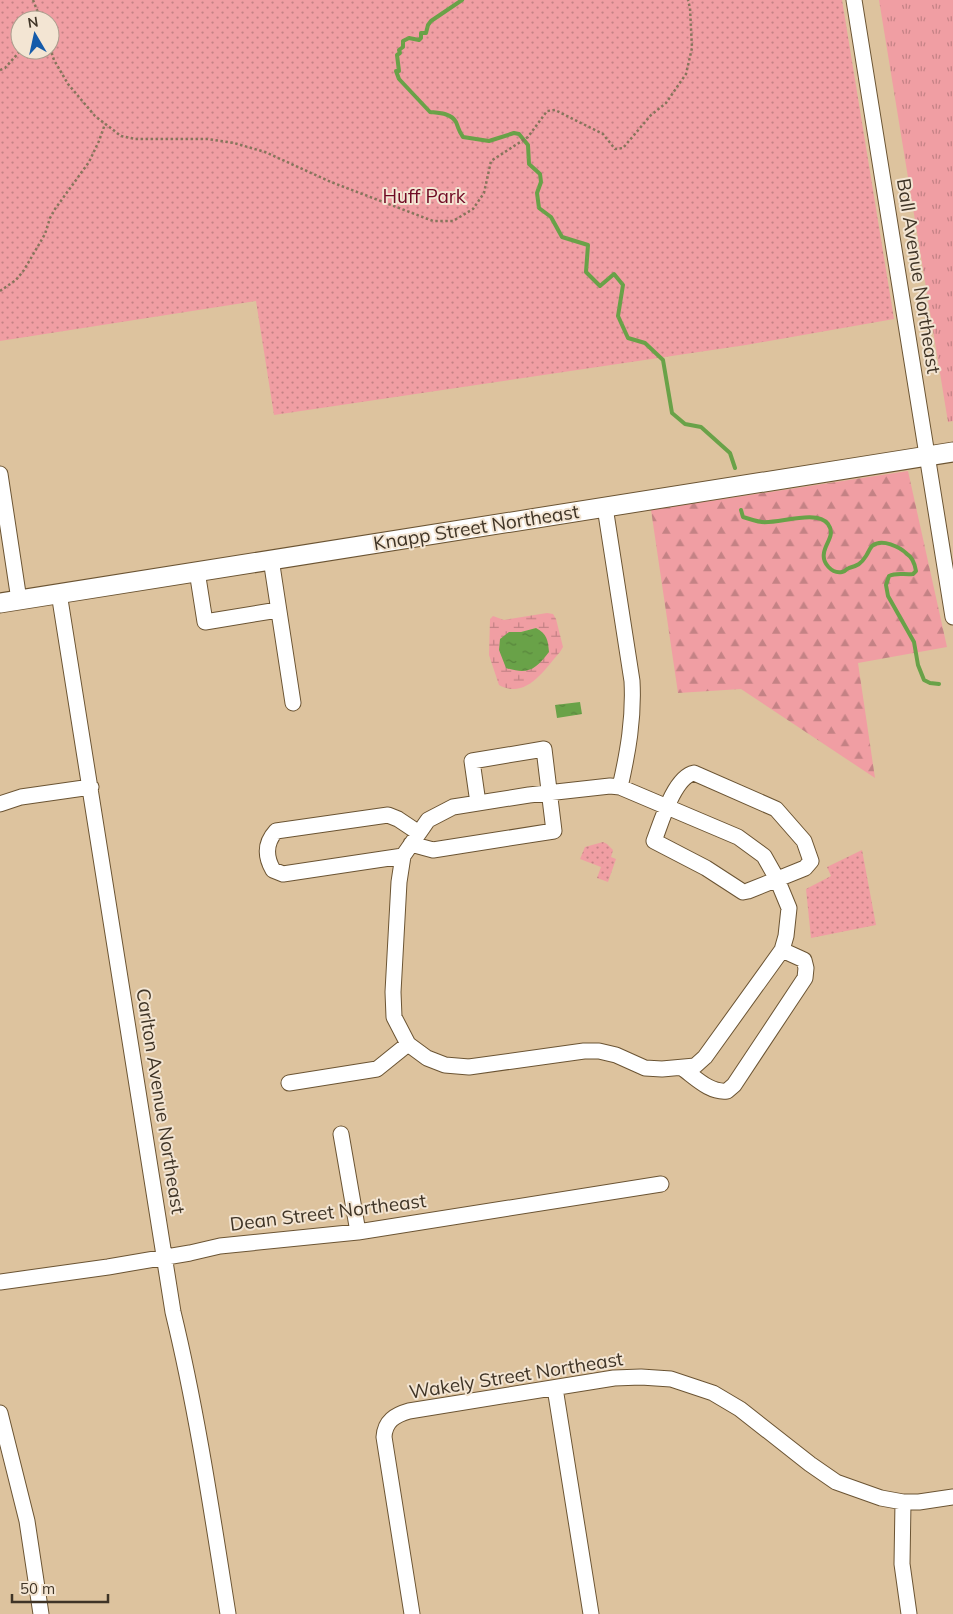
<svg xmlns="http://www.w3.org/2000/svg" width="953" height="1614" viewBox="0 0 953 1614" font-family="Mulish,sans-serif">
  <defs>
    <pattern id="grass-tufts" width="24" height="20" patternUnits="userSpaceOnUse" patternTransform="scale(1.25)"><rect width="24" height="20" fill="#f09ea3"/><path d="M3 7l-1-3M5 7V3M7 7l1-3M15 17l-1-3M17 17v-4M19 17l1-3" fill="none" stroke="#c48285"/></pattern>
    <pattern id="forest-firs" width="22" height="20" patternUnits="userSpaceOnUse" patternTransform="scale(1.25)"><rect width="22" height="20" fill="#f09ea3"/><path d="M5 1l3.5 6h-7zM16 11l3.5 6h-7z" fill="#c48285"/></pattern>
    <pattern id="wetland-marsh" width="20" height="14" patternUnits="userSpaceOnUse" patternTransform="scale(1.25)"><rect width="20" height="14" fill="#f09ea3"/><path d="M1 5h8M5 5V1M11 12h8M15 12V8" fill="none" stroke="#c48285"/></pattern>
    <pattern id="park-dots" width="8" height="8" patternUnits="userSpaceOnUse" patternTransform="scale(1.25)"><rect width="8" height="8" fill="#f09ea3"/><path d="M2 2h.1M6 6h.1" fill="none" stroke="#c48285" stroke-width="1.8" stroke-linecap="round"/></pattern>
    <pattern id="water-ripples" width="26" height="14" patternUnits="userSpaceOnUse" patternTransform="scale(1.25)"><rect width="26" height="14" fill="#69a248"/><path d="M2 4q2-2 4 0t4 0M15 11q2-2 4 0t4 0" fill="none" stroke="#58853c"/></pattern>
  </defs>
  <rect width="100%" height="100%" fill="#ddc39e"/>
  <path fill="url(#grass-tufts)" d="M879 0H953V421L948 422Z"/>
  <path fill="url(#forest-firs)" d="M908 471 947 647 858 663 875 778 741 689 678 693 651 510Z"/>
  <path fill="url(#wetland-marsh)" fill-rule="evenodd" d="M547 613 553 614 556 619 563 647 560 652C544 670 526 700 499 685L489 655 490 619 493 616 504 620ZM536 628 543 659 509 632H521Z"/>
  <path fill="url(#park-dots)" fill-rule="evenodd" d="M0 0H842L894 319 746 345 274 415 256 301 0 341ZM20 20H50V50H20Z
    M603 842 607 844 613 850 611 857 616 859 608 882 597 878 601 867 580 859 585 847Z
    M862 850 876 925 811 938 806 889 831 876 827 867Z"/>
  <path fill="url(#water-ripples)" d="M536 628C547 634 548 640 549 652 535 670 528 675 506 668L499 650 500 639 509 632H521Z
    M580 702 582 714 557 718 555 705Z"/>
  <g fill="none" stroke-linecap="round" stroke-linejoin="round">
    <path stroke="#69a248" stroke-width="4" d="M462 0 431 21 428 25 426 33H421V38L419 40 409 38 403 41V47L399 50 400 53 397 55 399 71H396L399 79 430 112C439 113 451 113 456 122 459 129 458 130 463 137L489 141 514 133 519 134 528 145 529 164 540 174 541 182 537 193 539 208 551 217 562 237 588 245 586 272 600 286 614 274 623 285 618 316 628 338 645 343 663 360 672 413 685 424 701 427 730 453 735 468
      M741 510 743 517C749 519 755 521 762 522 778 524 817 509 828 524 836 535 825 543 824 553 822 563 832 574 842 572 847 571 844 570 849 568 857 566 861 564 866 556 868 553 870 548 872 546 882 538 900 547 907 554 912 557 915 565 916 571L913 574C904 575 897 572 889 576L886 585 888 596 914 642 918 665 924 680 930 683 939 684"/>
    <g stroke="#6b5433" stroke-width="17">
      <path id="minor" d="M854 0 953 617
        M0 474 19 600
        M605 507 632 681C634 718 628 752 620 787
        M271 559 293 703
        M197 571 205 622 278 610
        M59 593 173 1312C197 1411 212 1513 228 1614
        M694 773 776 809 804 841 811 861 805 868 748 891 743 892 706 868 654 841C661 823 674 777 694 773Z
        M610 786 620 787 738 837 764 856 777 879 789 908 786 936 782 950 705 1057 695 1066 662 1069 645 1068 616 1055 599 1051H584L469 1067 445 1065 427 1058 408 1044 394 1017 393 992 399 882 403 856 428 820 453 807 529 795Z
        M0 804 21 797 91 787
        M411 844 433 850 554 831 544 749 472 761 478 803
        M403 856 283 874 273 870C265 856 265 843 276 831L388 815 398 819 419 833
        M682 1068C696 1078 710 1093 727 1091L734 1085 805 978 806 968 804 960 782 950
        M289 1083 377 1069 408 1044
        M341 1134 358 1232
        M0 1282 108 1267 190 1253 220 1246 358 1232 661 1184
        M555 1388 591 1614
        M0 1413 27 1521 41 1614
        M903 1502 902 1564 909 1614
        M412 1614 384 1437C385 1421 395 1415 409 1411L614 1378 641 1377 671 1379 713 1393 740 1409 810 1464 836 1482 850 1487 881 1498 903 1502H919L953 1497"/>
    </g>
    <g stroke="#6b5433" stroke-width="21">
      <path id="major" d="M0 603 953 452"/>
    </g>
    <path stroke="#87755c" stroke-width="2.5" stroke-dasharray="2.5 2.5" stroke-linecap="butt" d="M33 0 41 20
      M50 48 54 60 68 84 95 116 121 136 135 139H208L234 143 265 152 331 182 433 221H453L473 209 484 193 491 161 528 137 547 111 555 110 603 134 615 149 623 148 651 115 666 103 686 74 692 48 690 8 688 0
      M0 70 5 68 21 50
      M0 291 16 280 24 270 45 234 50 218 55 209 89 162 99 141 105 124"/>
    <use href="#minor" stroke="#fff" stroke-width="15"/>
    <use href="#major" stroke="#fff" stroke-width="19"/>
  </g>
  <g text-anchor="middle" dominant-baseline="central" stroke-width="4" stroke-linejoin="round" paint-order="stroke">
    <g font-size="19" fill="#6f0923" stroke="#f3e5d3">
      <text x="424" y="196">Huff Park</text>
    </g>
    <g font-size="19" fill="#3f3426" stroke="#f3e5d3">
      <text transform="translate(919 276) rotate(81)">Ball Avenue Northeast</text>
      <text transform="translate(476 527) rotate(-9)">Knapp Street Northeast</text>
      <text transform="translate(161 1101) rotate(81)">Carlton Avenue Northeast</text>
      <text transform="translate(328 1212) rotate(-7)">Dean Street Northeast</text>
      <text transform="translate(516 1375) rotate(-9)">Wakely Street Northeast</text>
    </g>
  </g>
  <g transform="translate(35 35) rotate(351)"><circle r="24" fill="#f3e5d3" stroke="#ab9e8e"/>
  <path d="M0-4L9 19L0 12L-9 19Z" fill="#155baa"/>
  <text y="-8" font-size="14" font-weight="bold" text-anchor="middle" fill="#3f3426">N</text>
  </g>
  <path d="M12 1594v8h96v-8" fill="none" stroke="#3f3426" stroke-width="2.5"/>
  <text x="20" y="1594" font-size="15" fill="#3f3426" stroke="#f3e5d3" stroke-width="4" paint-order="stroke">50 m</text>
</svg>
